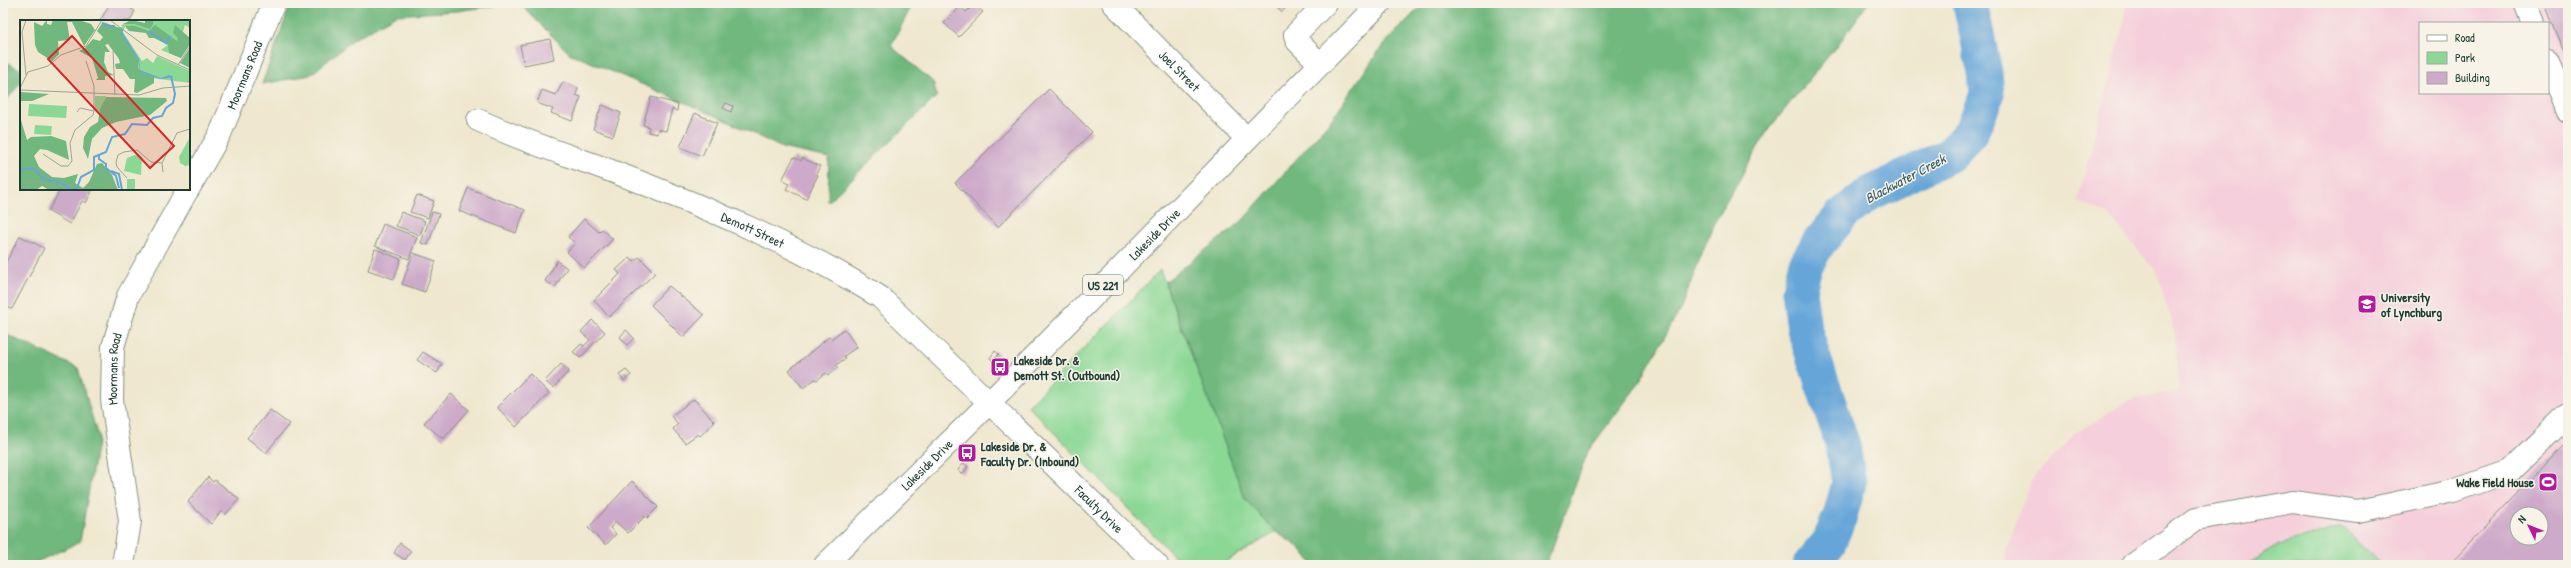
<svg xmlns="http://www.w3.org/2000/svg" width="2571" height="568" viewBox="0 0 2571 568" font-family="'Patrick Hand',sans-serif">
  <rect width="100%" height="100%" fill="#f7f3e8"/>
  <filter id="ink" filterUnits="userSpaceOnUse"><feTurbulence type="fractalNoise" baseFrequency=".025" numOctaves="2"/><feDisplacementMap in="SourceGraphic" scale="8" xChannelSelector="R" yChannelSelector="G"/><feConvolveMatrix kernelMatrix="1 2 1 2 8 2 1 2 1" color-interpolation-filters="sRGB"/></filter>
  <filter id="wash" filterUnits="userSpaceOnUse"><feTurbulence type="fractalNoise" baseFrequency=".012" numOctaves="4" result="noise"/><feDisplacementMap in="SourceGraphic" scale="16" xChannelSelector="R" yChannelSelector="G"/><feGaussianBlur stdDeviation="0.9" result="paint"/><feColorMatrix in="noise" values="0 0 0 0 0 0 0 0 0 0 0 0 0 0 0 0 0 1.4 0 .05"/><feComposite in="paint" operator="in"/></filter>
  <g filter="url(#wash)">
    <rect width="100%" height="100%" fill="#efe8cf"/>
    <path fill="#f5cfdb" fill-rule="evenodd" d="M2127 3H2568V565H2008L2006 551 2030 482 2077 432 2132 399 2179 392 2175 335 2157 272 2105 212 2077 202 2125 18ZM2420 23H2548V93H2420ZM2517 514H2541V538H2517Z"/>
    <path fill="#8bd895" stroke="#558a64" d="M1160 270 1245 499 1276 532 1220 565H1183L1028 406Z
      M2341 527 2382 565H2245L2279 545Z"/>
    <path fill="#70b87e" stroke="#487a59" d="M291 3H514L457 11 396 15 354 39 310 75 262 84Z
      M519 3H913L891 46 933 82 937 96 828 202 829 158 782 148 723 119 569 53Z
      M1424 3H1868L1843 38 1768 130 1713 225 1680 310 1637 386 1588 451 1546 565H1313L1300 548 1276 532 1245 499 1165 282 1241 222 1331 120 1383 45Z
      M3 60 21 70V82L3 105Z
      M3 333 78 368 98 437 80 542 30 565H3Z"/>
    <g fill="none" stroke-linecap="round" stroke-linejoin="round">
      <path stroke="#65a5d8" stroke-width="35" d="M1810 565 1829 542 1840 516 1849 483 1843 445 1804 329 1799 291 1805 266 1818 244 1842 215 1869 194 1951 154 1972 130 1987 95 1985 73 1970 3"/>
    </g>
    <g id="blocks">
      <path fill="#cdaaca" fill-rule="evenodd" d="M110 3H119L135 11 130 21H100Z
        M1273 3H1290L1282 12Z
        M2545 3H2568V61Z
        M974 4 983 12 959 37 944 23 960 7 966 12Z
        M550 39 554 59 524 65 520 45Z
        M563 82 578 88 576 95 581 97 572 121 551 113 553 109 537 103 542 90 556 95Z
        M1049 89 1092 132 998 227 955 183Z
        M651 97 678 104 677 111 672 109 666 131 658 129 657 134 648 132 649 127 643 125Z
        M726 103 733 106 731 112 723 108Z
        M602 105 621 113 613 136 593 129Z
        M695 113 717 123 702 156 680 147Z
        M794 157 801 161 802 158 820 166 816 174 818 175 806 199 786 189 789 184 782 180Z
        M468 188 525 210 516 233 459 211Z
        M61 189H93L86 203 82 201 70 224 48 211Z
        M417 195 434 201 428 218 410 212Z
        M401 212 425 221 420 235 396 226Z
        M432 212 439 214 428 245 421 243Z
        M584 219 599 232 602 229 613 239 584 268 567 252 575 243 568 237Z
        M383 224 417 237 409 259 375 246Z
        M20 236 44 248 12 309 3 305V268Z
        M375 249 401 259 394 279 368 270Z
        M413 253 436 261 425 292 402 284Z
        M630 257 634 261 639 257 655 273 609 317 594 300 620 274 616 270Z
        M557 261 567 268 555 287 545 281Z
        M669 286 704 315 683 337 651 305Z
        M592 320 605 332 580 358 573 352 581 344 584 346 590 340 581 332Z
        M844 329 857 347 844 356 846 358 836 365 838 368 828 375 826 373 817 380 815 379 803 388 789 370 829 337 831 339Z
        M626 330 634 338 627 345 620 337Z
        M995 351 999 354 993 361 990 358Z
        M423 352 442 364 437 373 417 360Z
        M561 364 569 371 553 388 545 381Z
        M626 370 631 375 624 381 619 375Z
        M530 374 549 393 516 427 497 407Z
        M451 394 469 410 443 439 424 423Z
        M694 399 715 422 700 436 698 434 685 443 673 429 678 424 671 416Z
        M270 410 289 424 266 453 247 438Z
        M2563 445 2568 450V565H2453L2451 563ZM2517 514H2541V538H2517Z
        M964 463 968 467 962 474 958 470Z
        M208 477 213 482 215 480 239 499 225 515 221 511 211 524 188 502Z
        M632 481 658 507 647 518 645 516 628 533 616 522 610 528 616 534 606 545 588 528Z
        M400 543 411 551 405 560 394 553Z"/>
    </g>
  </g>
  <g filter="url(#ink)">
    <use href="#blocks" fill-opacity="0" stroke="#879282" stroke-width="1"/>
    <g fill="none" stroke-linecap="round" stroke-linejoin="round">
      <g stroke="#879282" stroke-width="24">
        <g id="minor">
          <path id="s1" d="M1113 3 1246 138"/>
          <path d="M2525 3 2533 23"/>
          <path d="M2548 61 2568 112"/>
          <path d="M1319 63 1297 41 1295 35 1326 3"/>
          <path id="s2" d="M478 120C522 141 568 155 614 172 705 207 797 245 880 297L1157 565"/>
          <path id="s3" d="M189 188 220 134 274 3"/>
          <path id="s4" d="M123 565 130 521 112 400 113 347 128 296 188 189"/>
          <path d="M2133 565 2196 519 2293 502 2358 511 2453 491 2510 471 2568 415"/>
        </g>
      </g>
      <g stroke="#879282" stroke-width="24">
        <g id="major">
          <path id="s5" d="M825 565 990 402 1380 3"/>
        </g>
      </g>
      <use href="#minor" stroke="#fff" stroke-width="22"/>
      <use href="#major" stroke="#fff" stroke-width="22"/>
    </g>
  </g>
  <defs>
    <g id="university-square" transform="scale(1)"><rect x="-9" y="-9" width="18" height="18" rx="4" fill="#b5179e" stroke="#f7f3e8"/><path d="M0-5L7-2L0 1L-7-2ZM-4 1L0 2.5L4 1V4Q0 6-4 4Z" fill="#fff"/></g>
    <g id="bus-square" transform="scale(1)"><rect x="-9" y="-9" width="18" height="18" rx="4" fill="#b5179e" stroke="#f7f3e8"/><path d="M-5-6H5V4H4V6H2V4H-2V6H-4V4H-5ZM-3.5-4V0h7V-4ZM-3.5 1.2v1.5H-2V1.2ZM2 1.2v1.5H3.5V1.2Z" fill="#fff"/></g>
    <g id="stadium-square" transform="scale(1)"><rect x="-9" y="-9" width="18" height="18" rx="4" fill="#b5179e" stroke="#f7f3e8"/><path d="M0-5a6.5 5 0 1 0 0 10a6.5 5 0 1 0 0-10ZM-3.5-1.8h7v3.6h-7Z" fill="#fff"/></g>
  </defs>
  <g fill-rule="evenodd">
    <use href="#university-square" x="2367" y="304"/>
    <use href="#bus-square" x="1000" y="367"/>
    <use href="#bus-square" x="967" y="453"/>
    <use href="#stadium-square" x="2548" y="482"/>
  </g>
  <g text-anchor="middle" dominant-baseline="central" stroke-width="3" stroke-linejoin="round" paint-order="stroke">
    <rect fill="#f7f3e8" stroke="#60746a" stroke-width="1" x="1083" y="275" width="40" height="20" rx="3"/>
    <g font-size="12" font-weight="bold" fill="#1f3d34">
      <text x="1103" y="285">US 221</text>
    </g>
    <g font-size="13" fill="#1f3d34" stroke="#f7f3e8">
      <text stroke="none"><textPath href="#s1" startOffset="95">Joel Street</textPath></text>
      <text stroke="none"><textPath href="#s3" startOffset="126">Moormans Road</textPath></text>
      <text stroke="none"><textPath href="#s2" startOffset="296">Demott Street</textPath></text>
      <text stroke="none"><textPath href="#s5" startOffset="467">Lakeside Drive</textPath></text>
      <text stroke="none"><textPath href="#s4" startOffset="198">Moormans Road</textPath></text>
      <text stroke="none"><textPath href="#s5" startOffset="143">Lakeside Drive</textPath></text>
      <text stroke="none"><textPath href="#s2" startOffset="745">Faculty Drive</textPath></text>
    </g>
    <g font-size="13" font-weight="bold" fill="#1f3d34" stroke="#f7f3e8" text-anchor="start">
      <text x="2381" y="297">University<tspan x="2381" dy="15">of Lynchburg</tspan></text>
      <text x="1014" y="360">Lakeside Dr. &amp;<tspan x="1014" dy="15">Demott St. (Outbound)</tspan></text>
      <text x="981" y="446">Lakeside Dr. &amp;<tspan x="981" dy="15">Faculty Dr. (Inbound)</tspan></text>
      <text x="2534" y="482" text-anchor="end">Wake Field House</text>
    </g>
    <g font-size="14" font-style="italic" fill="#345c65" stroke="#f7f3e8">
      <text transform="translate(1905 178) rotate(-28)">Blackwater Creek</text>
    </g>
  </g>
  <g transform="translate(20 20)">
    <rect width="170" height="170" fill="#efe8cf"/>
    <path d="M130 0H170V8L165 5 162 15 170 22 161 38 141 30 153 21 152 17 149 21 132 12 105 6 103 12 122 41 127 38 133 43 137 36 170 51V63L123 57 79 8 103 7 101 5 113 2 125 6ZM75 76H86L80 92 75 90ZM9 84 47 86 46 98 8 96ZM15 105 32 106 31 115 14 114ZM170 117V145L165 146 160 143 159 137ZM117 134 122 137 121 155 104 151 107 138ZM107 159H115V170H107Z" fill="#8bd895"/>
    <path d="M27 0V4L31 5 33 0H59L71 4 75 10 64 26 52 2H47L50 20 38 21 39 34 32 41 18 32 15 25 14 2 22 6ZM111 0 125 3V0H133V4L130 9 115 4H103ZM83 2 102 9 103 16 118 40V48L122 53 134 56V63L117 73 114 72 115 59H110L103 49H96L95 44 100 43 99 39 88 24 85 25 90 32H85L84 42 88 52 94 55 85 56V60H76L78 58 72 38 59 31 65 28 73 19 80 21 83 17 77 11ZM135 5 157 21 158 18 153 13 155 5 170 18V24L161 38 149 33 148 25 134 18H129L126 13 109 11 105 6H115L129 11ZM170 28V48L160 43ZM0 72 29 74 12 81H0ZM86 77 146 78 147 81 130 95 96 102 82 108 72 119 68 139 63 128 64 117 70 107 78 102 80 89ZM0 97 7 120 11 117 31 116 46 121 49 140 27 130 20 129 14 136 19 147 32 157 44 158 58 154 55 163 63 168 69 162 77 144 82 143 92 155 98 170H29L22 166 16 170H0Z" fill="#70b87e"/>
    <path d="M104 9 102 12 119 39 120 50 141 58 149 55 153 57 141 59 120 52 118 40 101 14 102 9Z" fill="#65a5d8"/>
    <path fill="none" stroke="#65a5d8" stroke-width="2" d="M82 3 87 6H95M129 11 146 23 150 16M79 135V139L86 144V148L96 156 99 168M0 150 13 148 24 159 41 163 52 170M91 151 99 154 102 170M52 170 57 168 61 157 74 150V137L86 132 92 117 105 114 112 104 127 105 133 98 142 96 146 88 153 83 155 74 151 56"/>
    <path fill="none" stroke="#9ca491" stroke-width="1" d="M90 0 137 35 170 50M93 31 95 75M158 45 170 26M6 55 2 12 6 0M0 68 8 52 28 46 41 35 66 26 82 0M0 70 119 75 143 68 170 66M57 92 60 88 74 91M23 134 41 146H48L52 141 50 123 55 110 73 95 74 91V66L66 41M143 152 142 143 157 113 170 109M107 158 97 147 96 142 98 135 104 132 117 130 131 142 142 143M7 170V161L20 162 38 170M67 170 77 154 81 151 94 170"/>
    <path fill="#d62828" fill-opacity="0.15" stroke="#d62828" stroke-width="2" d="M52 16 154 126 130 148 28 39Z"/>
    <rect width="170" height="170" fill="none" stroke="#1f3d34" stroke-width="2"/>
  </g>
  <rect width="2571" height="568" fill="none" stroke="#f7f3e8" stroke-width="16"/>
  <rect x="2419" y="22" width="130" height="72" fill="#f7f3e8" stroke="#a1aaa0"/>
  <rect x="2427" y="35" width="20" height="6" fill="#ffffff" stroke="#a1aaa0"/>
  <text x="2455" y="42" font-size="12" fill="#1f3d34">Road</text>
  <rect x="2427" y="52" width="20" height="12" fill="#8bd895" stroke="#a1aaa0"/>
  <text x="2455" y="62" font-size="12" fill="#1f3d34">Park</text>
  <rect x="2427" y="72" width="20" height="12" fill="#cdaaca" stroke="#a1aaa0"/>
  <text x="2455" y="82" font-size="12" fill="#1f3d34">Building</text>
  <g transform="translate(2529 526) rotate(313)"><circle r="19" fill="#f7f3e8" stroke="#a1aaa0"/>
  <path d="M0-3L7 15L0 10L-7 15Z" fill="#b5179e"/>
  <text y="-6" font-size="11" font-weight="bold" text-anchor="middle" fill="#1f3d34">N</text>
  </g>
</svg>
